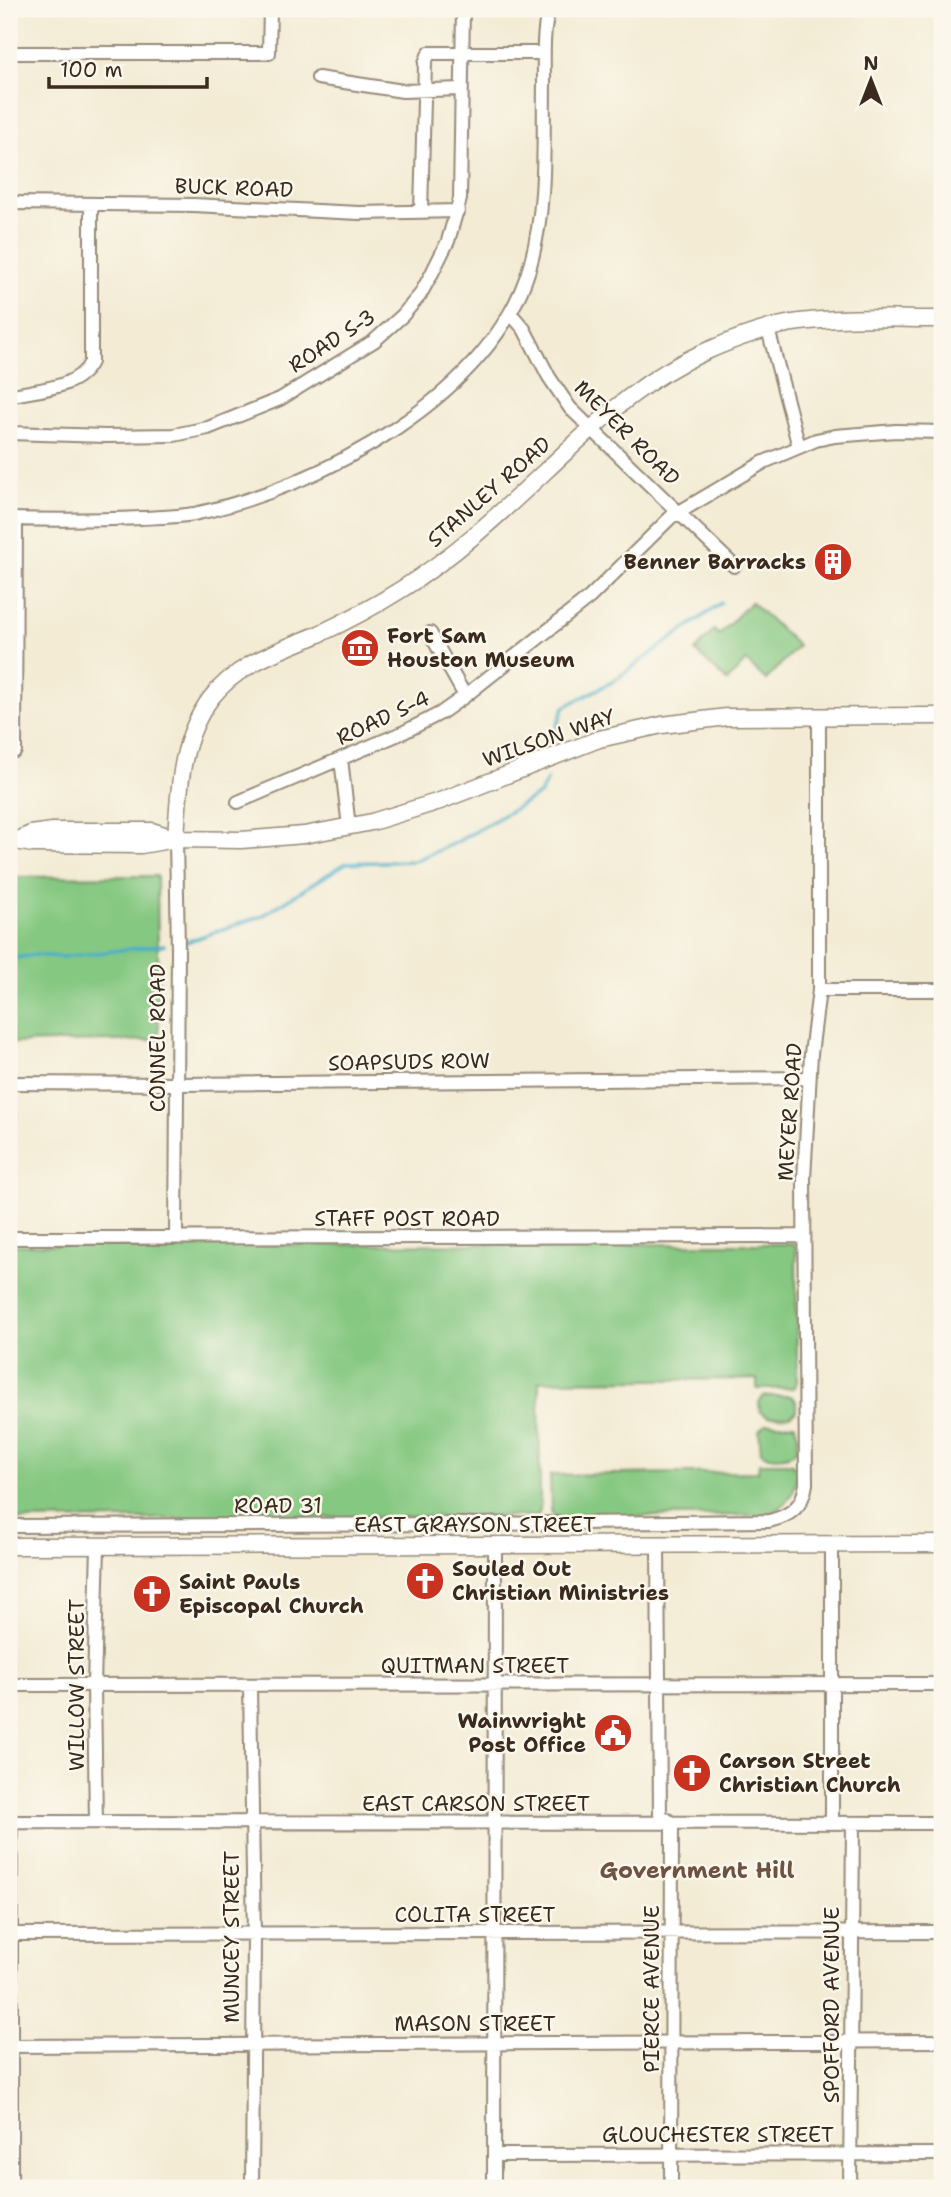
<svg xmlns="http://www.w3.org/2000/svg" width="951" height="2197" viewBox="0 0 951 2197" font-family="'Shantell Sans',sans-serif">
  <rect width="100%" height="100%" fill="#fbf7ec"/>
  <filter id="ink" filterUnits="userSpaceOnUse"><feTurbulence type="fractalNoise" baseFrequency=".0143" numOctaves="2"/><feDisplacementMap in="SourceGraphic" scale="14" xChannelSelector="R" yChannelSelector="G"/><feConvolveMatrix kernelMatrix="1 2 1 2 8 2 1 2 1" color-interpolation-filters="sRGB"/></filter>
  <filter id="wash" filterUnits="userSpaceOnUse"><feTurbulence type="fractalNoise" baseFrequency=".00686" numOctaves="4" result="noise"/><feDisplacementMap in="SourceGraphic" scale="28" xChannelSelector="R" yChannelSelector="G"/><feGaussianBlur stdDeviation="1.57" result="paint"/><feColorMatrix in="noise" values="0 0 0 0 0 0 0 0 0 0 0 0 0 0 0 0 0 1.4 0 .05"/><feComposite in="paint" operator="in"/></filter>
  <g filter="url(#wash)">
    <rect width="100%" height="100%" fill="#f3ebd4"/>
    <path fill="#85c881" stroke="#607950" stroke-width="2" d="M751 602 798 646 766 680 746 661 727 681 695 651 714 630 719 635Z
      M157 876 159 1040 9 1043V877Z
      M794 1244 796 1248 797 1371V1382L793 1388 757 1389V1379L539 1381 540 1509 539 1514 535 1516 9 1520V1245Z
      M764 1396H791L796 1401V1411L790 1416 769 1417 760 1412 759 1402Z
      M766 1424H795L798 1437 797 1450C788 1458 770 1459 761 1452L759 1430Z
      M759 1463H791L797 1470C797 1493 788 1503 769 1515L556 1517 552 1514 551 1509 550 1475 758 1472Z"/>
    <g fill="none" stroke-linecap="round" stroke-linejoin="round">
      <path stroke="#48afc7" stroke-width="3.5" d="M554 734 564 707 612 682 721 603
        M183 943 262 916 346 863 414 861 455 843 540 794 547 780
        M9 959 35 955 62 957 164 945"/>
    </g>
  </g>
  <g filter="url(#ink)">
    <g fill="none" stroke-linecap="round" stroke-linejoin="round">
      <g stroke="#978a79" stroke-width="16">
        <path id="minor" d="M9 53H269L270 9
          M318 78 403 91 461 89
          M9 203 193 205 359 213 458 211
          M421 212 425 63 429 53H544
          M511 314 524 329 549 377 570 408 734 566
          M768 329 799 447
          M9 396C36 389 77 390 91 362V204
          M9 433 106 436 174 435 208 428 280 399 374 341 402 316 420 295 432 273 448 241 460 199 463 9
          M9 519C53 520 97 520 141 518 159 517 177 517 194 514 319 488 497 394 531 262 547 203 543 142 544 82 544 58 542 33 549 9
          M430 633 465 696
          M9 751H15L16 520
          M341 759 349 827
          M238 802 404 732 441 713 465 696 590 597 671 517 764 462 816 440 835 436 896 431 942 432
          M176 839 178 950 176 1238
          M819 990H942
          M9 1083 177 1084 809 1078
          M9 1238 804 1236
          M9 1526 474 1524 769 1521C791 1516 803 1506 806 1484L804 1179 811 1054 819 990V715
          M658 1545 660 1815 672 1823 671 2188
          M9 1685 942 1684
          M250 1686 254 1936 252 2188
          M9 1822 942 1823
          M96 1822 94 1685 98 1547
          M832 1823V1544
          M9 1934 942 1932
          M9 2046 942 2041
          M494 2155 942 2154
          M11 2188V1822
          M494 2188 495 1547
          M850 2188 853 1823"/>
      </g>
      <g stroke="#978a79" stroke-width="19">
        <path id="tertiary" d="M20 839 31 834 53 831H152L174 838
          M176 839C179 789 180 739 211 698 238 663 280 651 319 634 347 621 375 606 402 589 463 551 515 499 568 450 608 413 649 377 700 354 731 340 766 326 800 322 847 316 895 319 942 319
          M9 840 33 844 141 845 176 839 241 840 304 835 372 822 440 801 599 739 662 725 727 717 942 716
          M9 1546 942 1544"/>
      </g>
      <use href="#minor" stroke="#fff" stroke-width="12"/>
      <use href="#tertiary" stroke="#fff" stroke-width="16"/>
    </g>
  </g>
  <defs>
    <g id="building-disc" transform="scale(2.0125)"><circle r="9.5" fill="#c8321e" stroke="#fbf7ec"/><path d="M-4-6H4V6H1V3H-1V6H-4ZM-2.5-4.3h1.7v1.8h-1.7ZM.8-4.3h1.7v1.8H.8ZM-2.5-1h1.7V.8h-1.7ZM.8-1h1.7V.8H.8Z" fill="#fff"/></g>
    <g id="museum-disc" transform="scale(2.0125)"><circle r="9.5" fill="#c8321e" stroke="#fbf7ec"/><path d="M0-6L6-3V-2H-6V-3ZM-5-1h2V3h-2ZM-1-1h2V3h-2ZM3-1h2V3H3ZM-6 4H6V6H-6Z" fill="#fff"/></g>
    <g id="church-disc" transform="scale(2.0125)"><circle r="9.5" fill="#c8321e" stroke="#fbf7ec"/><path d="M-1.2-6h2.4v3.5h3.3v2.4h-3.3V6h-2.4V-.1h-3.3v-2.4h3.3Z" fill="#fff"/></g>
    <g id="civic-disc" transform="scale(2.0125)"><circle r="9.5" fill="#c8321e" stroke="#fbf7ec"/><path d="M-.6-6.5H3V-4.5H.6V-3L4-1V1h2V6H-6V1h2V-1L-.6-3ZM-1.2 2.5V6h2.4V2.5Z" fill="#fff"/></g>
  </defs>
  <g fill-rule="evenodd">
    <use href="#building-disc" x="833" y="562"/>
    <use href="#museum-disc" x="360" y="648"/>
    <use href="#church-disc" x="425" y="1581"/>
    <use href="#church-disc" x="152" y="1594"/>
    <use href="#civic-disc" x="613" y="1733"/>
    <use href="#church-disc" x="692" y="1773"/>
  </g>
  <g text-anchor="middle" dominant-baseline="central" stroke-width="5" stroke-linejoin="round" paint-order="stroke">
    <g font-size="21" fill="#3b2a1e" stroke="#fbf7ec">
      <text transform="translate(234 188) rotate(2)">BUCK ROAD</text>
      <text transform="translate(332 341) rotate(-33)">ROAD S-3</text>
      <text transform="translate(627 433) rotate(45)">MEYER ROAD</text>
      <text transform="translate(489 492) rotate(-41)">STANLEY ROAD</text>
      <text transform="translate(383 718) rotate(-25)">ROAD S-4</text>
      <text transform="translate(549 738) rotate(-19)">WILSON WAY</text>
      <text transform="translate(158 1038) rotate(-90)">CONNEL ROAD</text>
      <text transform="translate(409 1062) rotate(-1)">SOAPSUDS ROW</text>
      <text transform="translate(790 1112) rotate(-86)">MEYER ROAD</text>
      <text x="407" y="1219">STAFF POST ROAD</text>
      <text x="278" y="1506">ROAD 31</text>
      <text x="475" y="1525">EAST GRAYSON STREET</text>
      <text x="475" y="1666">QUITMAN STREET</text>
      <text transform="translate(77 1685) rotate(-90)">WILLOW STREET</text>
      <text x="476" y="1804">EAST CARSON STREET</text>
      <text x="475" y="1915">COLITA STREET</text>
      <text transform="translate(232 1937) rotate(-90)">MUNCEY STREET</text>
      <text transform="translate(652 1989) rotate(-90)">PIERCE AVENUE</text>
      <text transform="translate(832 2005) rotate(-90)">SPOFFORD AVENUE</text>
      <text x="475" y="2024">MASON STREET</text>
      <text x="718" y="2135">GLOUCHESTER STREET</text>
    </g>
    <g font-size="21" font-weight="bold" fill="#3b2a1e" stroke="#fbf7ec" text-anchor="start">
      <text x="806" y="562" text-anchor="end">Benner Barracks</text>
      <text x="387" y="636">Fort Sam<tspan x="387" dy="24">Houston Museum</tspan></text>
      <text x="452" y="1569">Souled Out<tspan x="452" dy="24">Christian Ministries</tspan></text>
      <text x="179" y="1582">Saint Pauls<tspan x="179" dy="24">Episcopal Church</tspan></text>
      <text x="586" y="1721" text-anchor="end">Wainwright<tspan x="586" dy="24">Post Office</tspan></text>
      <text x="719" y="1761">Carson Street<tspan x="719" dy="24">Christian Church</tspan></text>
    </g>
    <g font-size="23" font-weight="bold" fill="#6f5342" stroke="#fbf7ec">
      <text x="697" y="1870">Government Hill</text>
    </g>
  </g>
  <rect width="951" height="2197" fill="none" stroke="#fbf7ec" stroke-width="35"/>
  <g transform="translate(871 80)" stroke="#fbf7ec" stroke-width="5" paint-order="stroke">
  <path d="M0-5L12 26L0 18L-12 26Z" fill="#3b2a1e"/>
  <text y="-10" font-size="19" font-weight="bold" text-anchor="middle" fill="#3b2a1e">N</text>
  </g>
  <path d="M49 77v10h158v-10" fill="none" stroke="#3b2a1e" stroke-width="3.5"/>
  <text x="60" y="77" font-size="21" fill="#3b2a1e" stroke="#fbf7ec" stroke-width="5" paint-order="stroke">100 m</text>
</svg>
